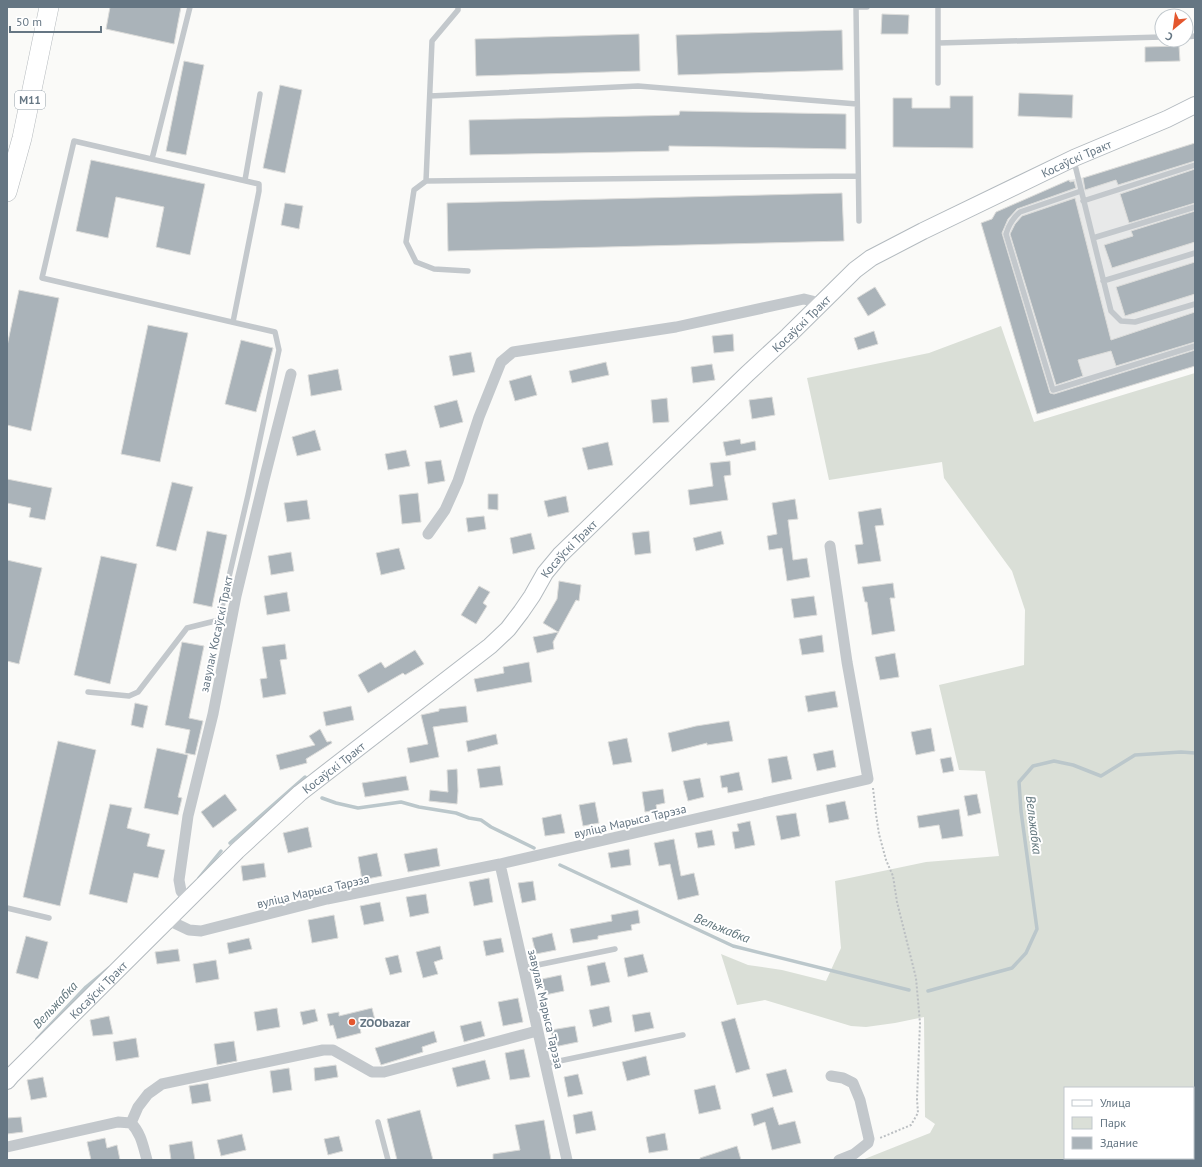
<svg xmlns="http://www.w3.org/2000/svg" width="1202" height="1167" viewBox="0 0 1202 1167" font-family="'PT Sans',sans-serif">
  <rect width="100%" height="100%" fill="#fafaf8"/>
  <path fill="#e8e9e9" d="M1195 143V366L1037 414 981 223 992 219 1069 180 1085 177Z"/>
  <path fill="#dadfd7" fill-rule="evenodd" d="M1001 326 1034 422 1195 373V1160H862L930 1133 935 1124 925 1117 924 1017 895 1023 866 1027 851 1026 765 1000 737 1005 721 954 748 965 782 970 826 981 841 948 835 881 926 862 999 856 985 771 959 770 939 685 1024 665 1025 610 1012 571 944 478 942 462 829 480 807 378 929 353ZM1065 1088H1193V1158H1065Z"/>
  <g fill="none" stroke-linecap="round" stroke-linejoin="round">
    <path stroke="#bbc7cb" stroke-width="3.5" d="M322 798 336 803 358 808 401 802 419 807 456 813 469 818 481 820 491 827 534 848
      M230 843 305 777
      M560 865 733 946 909 990
      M199 878 221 851
      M928 991 1012 968 1026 953 1037 929 1021 811 1019 782 1033 766 1054 761 1073 765 1101 776 1135 755 1181 752 1195 753
      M37 1039 86 987 109 968"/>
  </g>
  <path fill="#aab3b9" stroke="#dcdcda" d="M110 7H181L174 44 106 29Z
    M882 14 909 15 908 34H881Z
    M842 30 843 70 678 75 676 35Z
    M639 34 640 71 476 76 475 39Z
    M1179 46 1180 61 1145 62V47Z
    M184 61 204 65 186 155 166 151Z
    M280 85 302 90 285 173 263 168Z
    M1019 93 1073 95 1072 118 1018 116Z
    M950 96H973V148L893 147V98H912V108H950Z
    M680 111 846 114V149L669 146V151L470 155 469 120 679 115Z
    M1195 143V161L1118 185 1116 180 1085 190 1083 178Z
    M91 160 205 184 190 255 156 247 164 207 116 197 108 238 76 231Z
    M1195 169V203L1129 223 1120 194Z
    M1069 180 1070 182 1074 181 1076 188 1017 209 1008 219 1002 233 1050 393 1054 394 1195 350V366L1037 414 981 223 992 219 996 212Z
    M842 193 844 241 448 251 447 203Z
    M1075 198 1111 340 1195 312V342L1116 366 1111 351 1078 360 1083 376 1056 385 1010 234 1015 224 1022 216Z
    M285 203 303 206 299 229 281 225Z
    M1195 211V242L1112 268 1104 245 1133 236 1131 231Z
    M1195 262V294L1125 316 1116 287Z
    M875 287 886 305 868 316 857 298Z
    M19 290 59 298 31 431 7 425V346Z
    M148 325 188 333 160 462 121 454Z
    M874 331 878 344 858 350 854 338Z
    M733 334 734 351 714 353 712 336Z
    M241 340 273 348 256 412 225 404Z
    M471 352 475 372 453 376 449 356Z
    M606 362 609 375 572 383 569 371Z
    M712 364 715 380 693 383 691 367Z
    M338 369 342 390 311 396 308 375Z
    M531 375 537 395 515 401 509 381Z
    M772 397 775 415 752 419 749 400Z
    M667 398 669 422 653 423 651 400Z
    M457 400 463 422 440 428 434 406Z
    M315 430 321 450 297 456 292 437Z
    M740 439 741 444 755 441 756 450 726 456 723 442Z
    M608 442 613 465 588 470 582 448Z
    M406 450 410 466 388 470 385 454Z
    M441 460 445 481 428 484 425 462Z
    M730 461 731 475 724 476 728 500 690 505 688 490 713 486 710 463Z
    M7 479 52 488 45 520 29 517 31 508 7 503Z
    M172 482 193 487 176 551 156 546Z
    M418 493 421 522 402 524 399 495Z
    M488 494H498V510L488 509Z
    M566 496 569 512 548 517 544 501Z
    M795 499 798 519 788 520 793 560 807 558 810 577 787 581 782 548 769 550 767 536 777 534 772 503Z
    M307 500 310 519 287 522 284 503Z
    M881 508 884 525 875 526 881 561 858 564 855 545 863 544 858 512Z
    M484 516 486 529 468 532 466 518Z
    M207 531 227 535 212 607 193 603Z
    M649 531 651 553 635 555 632 533Z
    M721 531 724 544 696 551 693 538Z
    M531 533 535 549 513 554 510 538Z
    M399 548 405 569 381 575 376 553Z
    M291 552 294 571 271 575 268 556Z
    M101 556 137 564 110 684 74 675Z
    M7 560 42 568 19 664 7 661Z
    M559 581 581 585 579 601 576 600 553 642 554 649 537 653 533 637 558 632 543 623 557 599Z
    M893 583 895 598H890L895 631 872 635 867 602H865L862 587Z
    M479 586 490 592 483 603 487 606 476 624 461 615Z
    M287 592 290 611 267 615 264 596Z
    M814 596 817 615 794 618 791 599Z
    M822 635 824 652 802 655 799 639Z
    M182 642 204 646 189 718 203 721 195 755 185 753 190 730 165 725Z
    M285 644 287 659 280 660 286 694 263 698 260 679 267 678 262 647Z
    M415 650 424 664 405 675 403 673 368 693 358 675 381 662 385 668Z
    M895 653 899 677 880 680 875 657Z
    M529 662 532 682 477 692 474 679 504 673 503 667Z
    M835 691 838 707 808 712 805 696Z
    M135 703 148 706 143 728 131 725Z
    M351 706 354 720 326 726 323 712Z
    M466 706 468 722 433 727 439 757 410 763 407 748 428 744 421 715 439 711V709Z
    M729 721 733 741 707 745V743L672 752 668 733 696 726Z
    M931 728 935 751 916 755 911 732Z
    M320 729 327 742 331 741 332 743 306 759 307 763 280 770 276 755 315 745 309 736Z
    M496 734 498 744 468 752 466 741Z
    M627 738 632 762 613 765 608 742Z
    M58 741 96 750 60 906 23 897Z
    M157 748 188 755 178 797 182 798 178 815 144 808Z
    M833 750 836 767 817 771 813 754Z
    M787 756 792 779 772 783 768 759Z
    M951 757 954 771 943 773 940 759Z
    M500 766 503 785 480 788 477 769Z
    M457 769 458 791 457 804 429 801 430 790 448 792 447 770Z
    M739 772 743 790 728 793 727 787 722 788 720 776Z
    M406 776 409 790 365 797 362 783Z
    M700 778 704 797 688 801 683 781Z
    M663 789 665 803 656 805 657 810 645 812 642 792Z
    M225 794 237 810 213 828 201 812Z
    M977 794 981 813 968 816 964 796Z
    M845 801 849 819 829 823 826 805Z
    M595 802 599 823 583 826 579 805Z
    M110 804 132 808 127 828 150 834 147 846 165 850 158 878 134 873 127 903 89 894Z
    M959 809 963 836 942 839 939 825 919 828 917 816Z
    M796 813 800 836 781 840 776 816Z
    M561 814 565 833 545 836 542 818Z
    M750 821 755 845 735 849 732 832 739 831 737 824Z
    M308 827 312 847 288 853 283 833Z
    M712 830 715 845 698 848 695 833Z
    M674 839 681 876 694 873 699 895 678 900 670 864 659 866 654 843Z
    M437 848 440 866 408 872 404 854Z
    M629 849 631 865 611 868 608 853Z
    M377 853 382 876 362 880 358 857Z
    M264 863 266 877 243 881 241 866Z
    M489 878 493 902 474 906 469 882Z
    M533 881 536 900 522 903 518 883Z
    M426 894 429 913 410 917 406 897Z
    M380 902 384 921 364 925 360 906Z
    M638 910 640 923 631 925 632 930 598 936V939L573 943 570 929 612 921 611 915Z
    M334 915 338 938 312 943 308 920Z
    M552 933 556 950 536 954 532 938Z
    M26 936 48 942 38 979 16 973Z
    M249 938 252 949 229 954 227 943Z
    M501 938 504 952 486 956 483 941Z
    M440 946 443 959 434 962 438 974 423 978 416 952Z
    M178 949 180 961 157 964 155 952Z
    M643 954 648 972 628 977 624 958Z
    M398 955 402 972 390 975 385 958Z
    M216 960 219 979 196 983 193 964Z
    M605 962 610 982 591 986 587 966Z
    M561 975 564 991 545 995 542 979Z
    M518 998 523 1022 503 1026 498 1002Z
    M609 1006 612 1022 593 1027 589 1010Z
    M277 1008 280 1027 257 1031 254 1012Z
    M372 1008 376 1024 360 1028 361 1033 337 1039 333 1025 330 1026 327 1014 339 1012V1016Z
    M315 1009 318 1021 303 1025 300 1012Z
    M650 1012 654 1028 635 1032 632 1015Z
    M109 1016 113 1034 93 1036 90 1020Z
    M735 1018 750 1069 736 1073 721 1022Z
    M481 1021 485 1036 464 1042 460 1026Z
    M575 1026 578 1042 554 1047 551 1030Z
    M434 1031 437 1042 422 1047 423 1052 381 1065 375 1048Z
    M136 1038 139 1057 116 1061 113 1042Z
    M234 1041 237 1061 217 1065 214 1044Z
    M524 1049 530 1077 510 1080 505 1053Z
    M646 1056 650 1075 627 1081 622 1062Z
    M485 1060 490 1079 457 1087 452 1068Z
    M336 1065 338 1077 315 1081 314 1068Z
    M289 1068 292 1090 273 1093 270 1071Z
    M786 1069 793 1092 773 1097 766 1074Z
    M578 1074 583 1094 568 1097 564 1077Z
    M43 1077 47 1097 31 1100 27 1080Z
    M208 1083 211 1101 192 1104 189 1086Z
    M715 1085 721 1109 699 1114 694 1090Z
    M773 1107 779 1125 795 1121 801 1143 772 1150 765 1122 754 1126 751 1114Z
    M420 1110 433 1160H397L387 1119Z
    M592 1111 596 1130 576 1134 573 1115Z
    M21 1117 23 1132 7 1134V1118Z
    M544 1120 551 1160H493V1154L520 1150 515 1125Z
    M665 1133 668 1150 649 1153 646 1137Z
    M242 1134 246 1150 221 1156 217 1140Z
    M339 1136 343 1151 328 1155 324 1139Z
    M105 1138 107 1148 117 1145 120 1160H91L87 1142Z
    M192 1141 195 1160H171L169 1145Z
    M737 1146 741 1160H700V1158Z"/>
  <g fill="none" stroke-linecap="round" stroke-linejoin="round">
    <g stroke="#b3babf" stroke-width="18">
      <g id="secondary">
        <path id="s1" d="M7 1081 12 1075 237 851 300 793 490 646 508 629 521 612 532 596 545 573 560 555 747 374 788 336 855 270 871 258 923 231 1074 158 1167 119 1195 105"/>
      </g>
    </g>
    <g stroke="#b4b9bd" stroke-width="20">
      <path id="trunk" d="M7 192 22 138 49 7"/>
    </g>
    <path stroke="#bbbfc2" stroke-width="2" stroke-dasharray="2 2" stroke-linecap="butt" d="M873 788 876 814 879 834 886 860 893 876 897 902 916 978 920 1023 917 1099 918 1113 911 1125 880 1138"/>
    <path stroke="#c3c8cc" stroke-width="5.5" d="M458 7V10L432 41 426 181 414 190 406 242 416 262 434 269 468 271
      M856 7 859 221
      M856 7H867
      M1186 37 1195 36
      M938 43 1162 37
      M938 83V7
      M430 96 638 86 857 104
      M152 159 190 7
      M1074 161 1111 311 1121 321 1135 322 1195 304
      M245 180 260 94
      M426 181 858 176
      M1081 191 1020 212C1013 218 1009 224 1006 234L1053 390 1195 346
      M1083 201 1195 165
      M1093 238 1195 207
      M1103 281 1195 253
      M88 692 129 696 138 692 187 628 219 620 248 495 279 350 275 332 42 278 74 141 259 184V191L233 322
      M7 908 49 918
      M523 968 615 949
      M545 1064 683 1035
      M378 1122 388 1160"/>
    <path stroke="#c3c8cc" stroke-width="11" d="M428 534 445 510 458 481 479 417 501 362 513 352 676 327 804 299 812 301 819 306
      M500 864 567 1160
      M188 900 181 891 179 880 188 816 213 714 236 596 264 480 291 374
      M168 920 189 930 201 931 327 899 500 864 868 779 847 662 830 546
      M831 1076 843 1078 853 1083 860 1100 869 1139 868 1143 854 1154 839 1160
      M131 1123 138 1107 148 1094 162 1084 323 1050H333L372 1072H384L537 1031
      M7 1147 118 1122 131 1123C141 1133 143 1146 147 1160"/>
    <use href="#secondary" stroke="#fff" stroke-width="16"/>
    <use href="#trunk" stroke="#fff" stroke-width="19"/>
  </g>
  <circle fill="#e4572e" stroke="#fff" stroke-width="1.5" cx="352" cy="1022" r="4"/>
  <g text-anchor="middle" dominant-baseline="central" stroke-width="4" stroke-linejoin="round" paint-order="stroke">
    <rect fill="#fff" stroke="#939fa8" stroke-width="1" x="15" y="91" width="30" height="18" rx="3"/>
    <g font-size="11" font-weight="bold" fill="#657683">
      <text x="30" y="100">М11</text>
    </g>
    <g font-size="12" fill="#657683" stroke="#fff">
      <text stroke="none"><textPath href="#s1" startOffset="1425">Косаўскі Тракт</textPath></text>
      <text stroke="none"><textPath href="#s1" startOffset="1101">Косаўскі Тракт</textPath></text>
      <text stroke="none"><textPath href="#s1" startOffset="777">Косаўскі Тракт</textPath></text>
      <text transform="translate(216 634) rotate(-78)">завулак Косаўскі Тракт</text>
      <text stroke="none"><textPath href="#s1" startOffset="453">Косаўскі Тракт</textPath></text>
      <text transform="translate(630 821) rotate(-13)">вуліца Марыса Тарэза</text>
      <text transform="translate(313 891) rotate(-13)">вуліца Марыса Тарэза</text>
      <text stroke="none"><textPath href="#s1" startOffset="129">Косаўскі Тракт</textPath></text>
      <text transform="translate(546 1009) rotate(77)">завулак Марыса Тарэза</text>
    </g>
    <g font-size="12" font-weight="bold" fill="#657683" stroke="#fff" text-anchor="start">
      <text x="360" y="1022">ZOObazar</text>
    </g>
    <g font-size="13" font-style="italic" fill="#60757c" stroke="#fff">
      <text transform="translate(1034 825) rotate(83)">Вельжабка</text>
      <text transform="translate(722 928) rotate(22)">Вельжабка</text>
      <text transform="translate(55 1005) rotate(-47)">Вельжабка</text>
    </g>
  </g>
  <rect width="1202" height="1167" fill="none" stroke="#657683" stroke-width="16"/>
  <rect x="1064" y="1087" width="130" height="72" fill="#ffffff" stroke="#c1c8cd"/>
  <rect x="1072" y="1100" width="20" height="6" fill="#ffffff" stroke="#c1c8cd"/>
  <text x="1100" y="1107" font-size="12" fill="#657683">Улица</text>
  <rect x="1072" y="1117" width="20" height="12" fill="#dadfd7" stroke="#c1c8cd"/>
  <text x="1100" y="1127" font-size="12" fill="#657683">Парк</text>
  <rect x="1072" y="1137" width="20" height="12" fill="#aab3b9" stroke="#c1c8cd"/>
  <text x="1100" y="1147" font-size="12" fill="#657683">Здание</text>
  <g transform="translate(1174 28) rotate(209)"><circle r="19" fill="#ffffff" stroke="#c1c8cd"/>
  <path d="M0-3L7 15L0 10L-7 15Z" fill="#e4572e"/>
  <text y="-6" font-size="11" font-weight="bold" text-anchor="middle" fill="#657683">С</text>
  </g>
  <path d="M10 26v6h91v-6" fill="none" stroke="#657683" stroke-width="2"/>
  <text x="16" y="26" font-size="12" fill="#657683" stroke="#ffffff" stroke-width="3" paint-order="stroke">50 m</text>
</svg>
